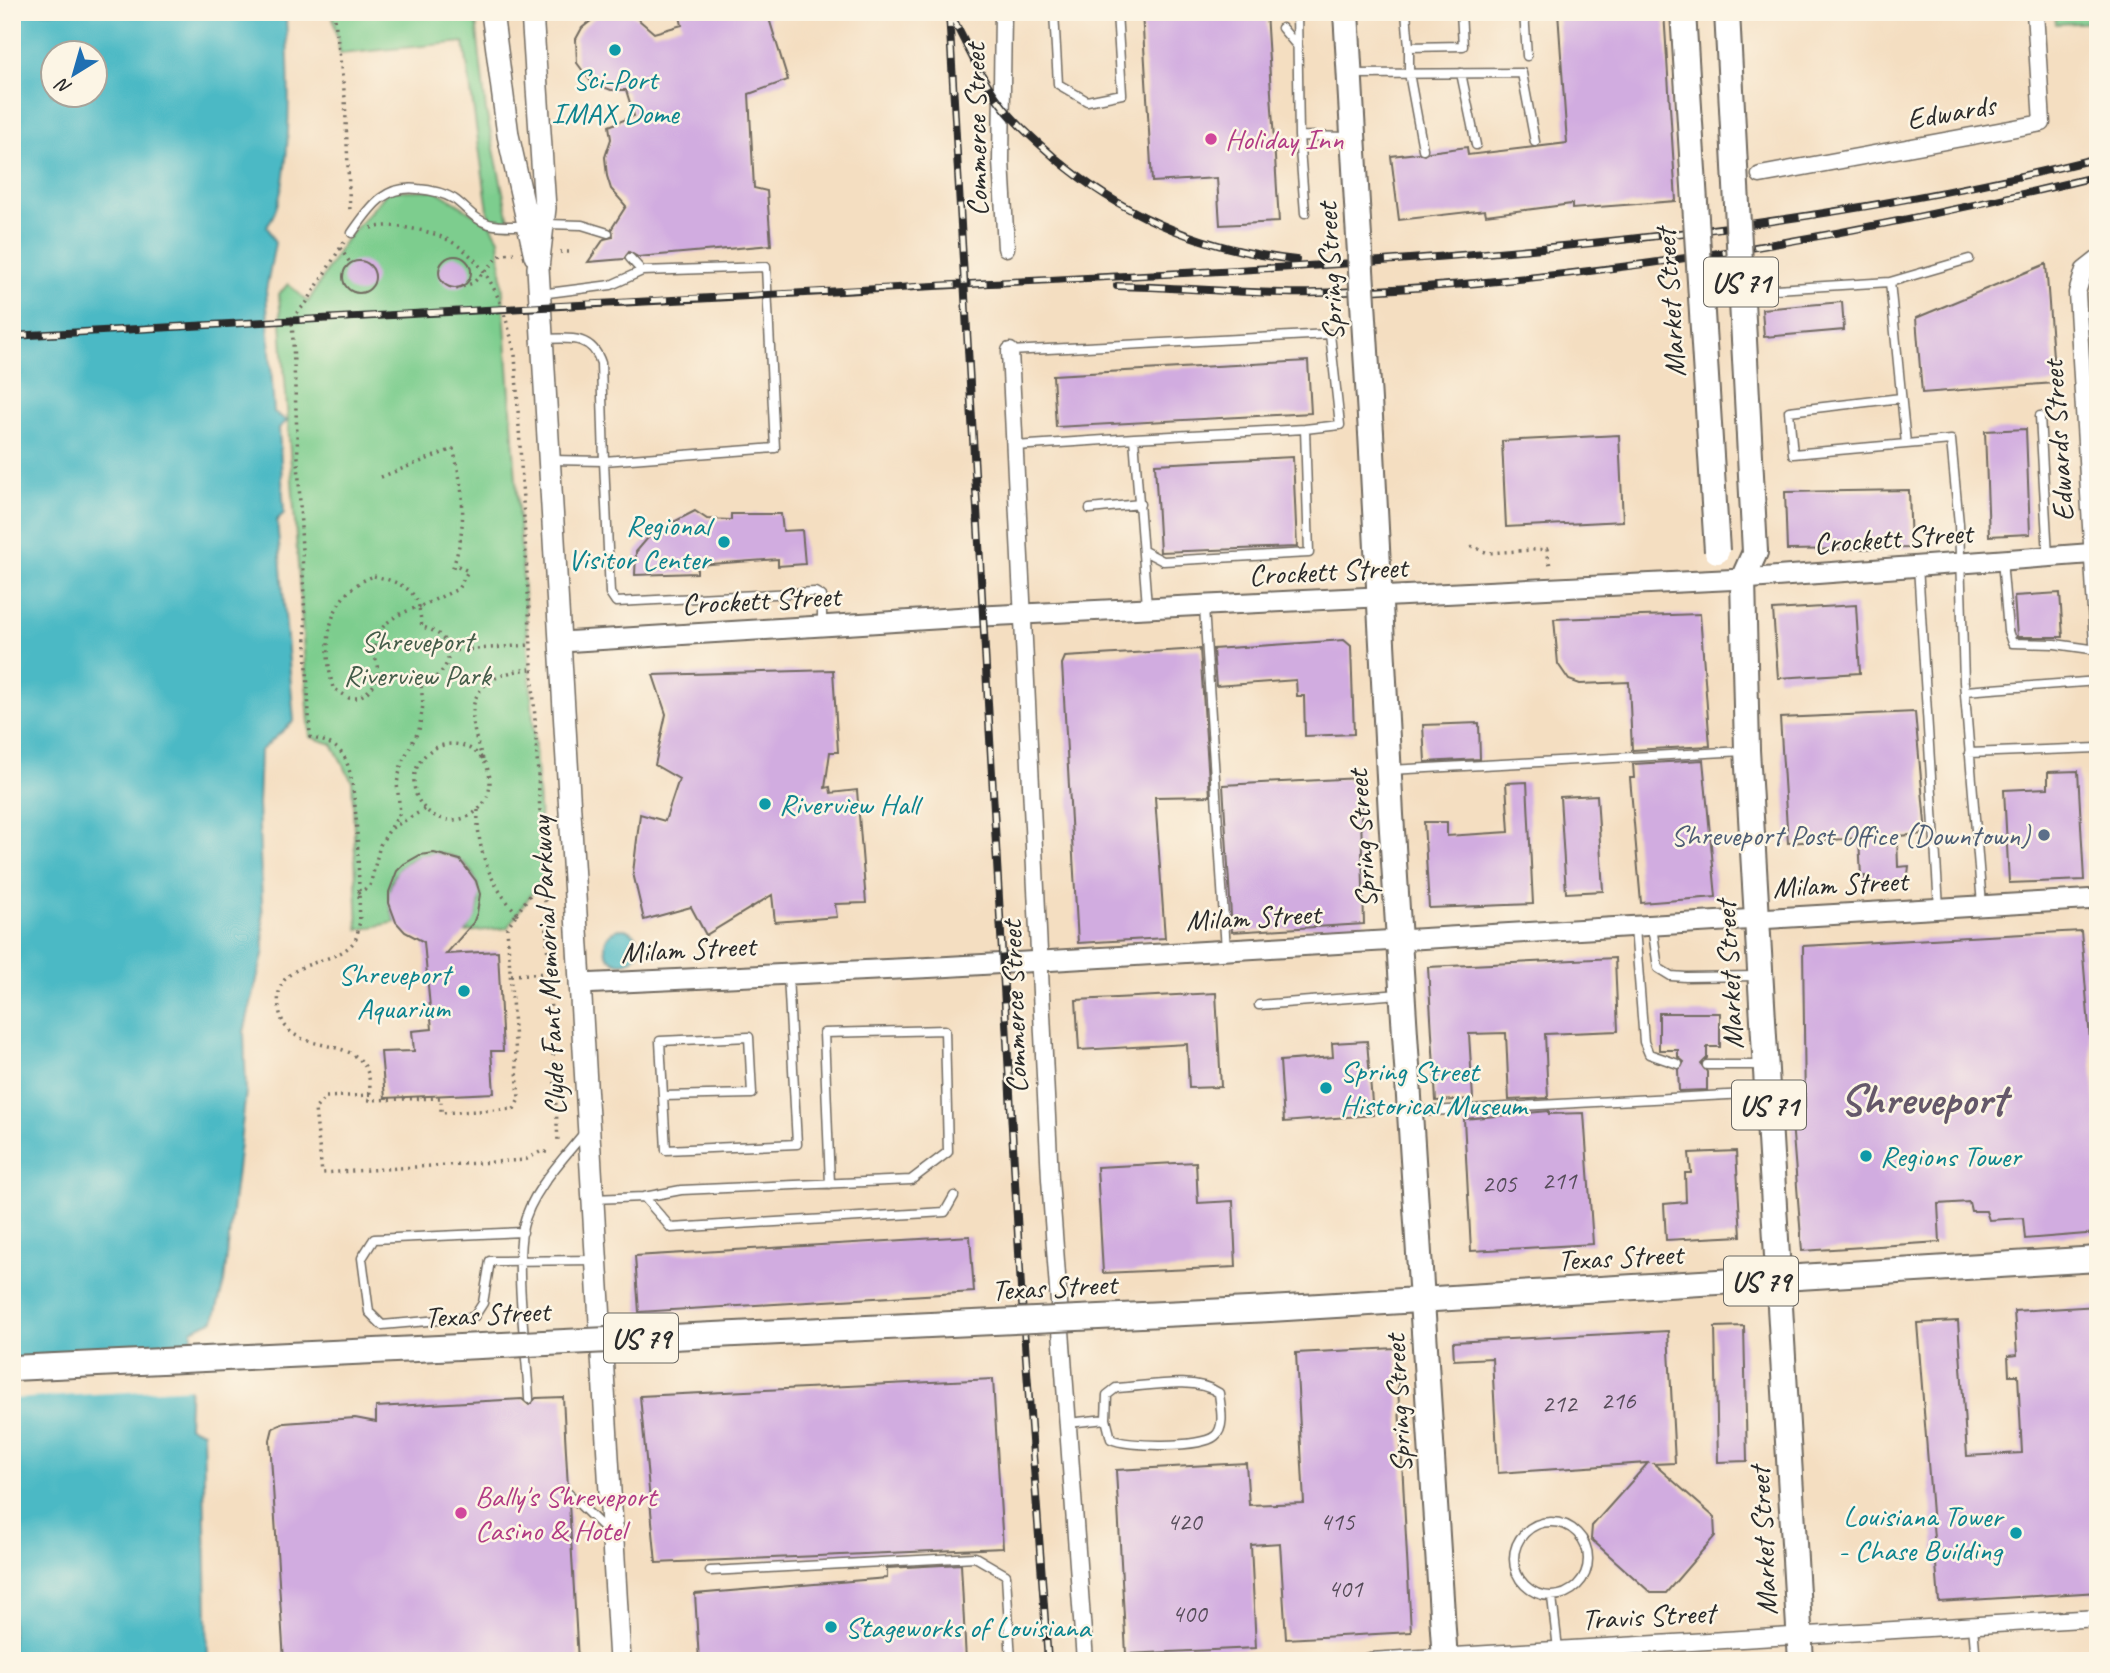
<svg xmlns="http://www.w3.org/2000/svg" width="2110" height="1673" viewBox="0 0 2110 1673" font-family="Caveat,sans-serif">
  <rect width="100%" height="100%" fill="#fcf5e5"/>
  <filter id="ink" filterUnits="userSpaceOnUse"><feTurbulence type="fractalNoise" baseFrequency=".0143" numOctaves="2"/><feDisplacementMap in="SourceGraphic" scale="14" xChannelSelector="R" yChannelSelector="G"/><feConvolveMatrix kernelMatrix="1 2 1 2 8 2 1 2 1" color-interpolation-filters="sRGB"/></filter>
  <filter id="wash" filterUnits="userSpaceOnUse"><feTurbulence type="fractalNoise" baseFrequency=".00686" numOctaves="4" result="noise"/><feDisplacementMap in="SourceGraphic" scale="28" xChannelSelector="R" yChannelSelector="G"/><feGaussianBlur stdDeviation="1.57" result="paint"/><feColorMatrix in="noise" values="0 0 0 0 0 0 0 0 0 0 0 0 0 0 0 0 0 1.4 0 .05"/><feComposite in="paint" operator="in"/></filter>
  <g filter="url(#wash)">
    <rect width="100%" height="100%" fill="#f4dec1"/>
    <path fill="#7dcd8e" stroke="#547c5c" stroke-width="2" d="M332 12H475L486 111 510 225H491L499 239 544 876 507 928 465 932C476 919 482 905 478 888 462 824 363 856 396 922L358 930 352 781 332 744 310 737 279 294 288 284 308 302 344 242 388 191 435 190 490 224 464 42 340 54Z
      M2055 12H2098V22L2056 24Z"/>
    <path fill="#4bb9c5" stroke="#3b7278" stroke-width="2" fill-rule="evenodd" d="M12 12H278L286 18C289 67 295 189 267 226L275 243 266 290 274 412 287 421 279 428 284 513 277 520 294 721 260 751 258 804 264 951 244 1032 246 1091 224 1282 214 1320 192 1330 188 1426 203 1432 208 1661H12ZM52 52H94V94H52Z
      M605 946a17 17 0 1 1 34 0a17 17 0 1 1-34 0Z"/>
    <path fill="#f4dec1" d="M194 1351 193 1388 12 1399V1362Z"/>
    <g id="blocks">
      <path fill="#d1ace0" d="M602 12 632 14 654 33 682 25 679 12H767L788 80 749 94 754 188 767 191 771 245 638 257 629 252 624 259 588 262 604 239 613 237 612 228 626 206 611 189 607 176 605 157 611 139 609 126 634 116 626 90H611L591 82 577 63 576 39 582 28Z
        M1142 12H1266L1279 222 1220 225 1217 178 1152 182Z
        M1558 12H1664L1676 201 1572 209V204L1486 215 1485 210 1399 220 1391 156 1418 153 1424 155 1429 152 1467 147 1468 155 1567 143Z
        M439 272a16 16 0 1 1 32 0a16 16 0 1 1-32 0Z
        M343 277a16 16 0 1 1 32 0a16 16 0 1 1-32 0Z
        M2046 264 2055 383 1922 393 1916 318Z
        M1842 302 1844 330 1764 337 1762 309Z
        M1308 361 1311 413 1056 427 1053 375Z
        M2026 429 2030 534 1989 536 1985 431Z
        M1619 435 1623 521 1506 527 1502 441Z
        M1293 457 1297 547 1160 552 1155 464Z
        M1909 490 1911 548 1787 550 1785 492Z
        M695 511 707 519 731 520V514H781L783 531 802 530 805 564 778 566V559L697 565V573L635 575 636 552 652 533Z
        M2060 593 2063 637H2017L2014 596Z
        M1856 605 1860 673 1778 678 1773 610Z
        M1700 614 1710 746 1632 750 1629 682 1580 684 1569 680 1558 664 1554 619Z
        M1344 640 1351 646 1354 734 1305 736 1304 696H1297L1296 680 1216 686 1213 649Z
        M1200 649 1210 796 1155 797 1165 938 1078 943 1062 664 1065 657Z
        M833 670 838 752H830L825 788 830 787 831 793 857 790 866 903 835 904 837 917 775 922 772 895 706 935 691 907 644 920 633 873 640 814 665 821 679 779 655 765 666 714 653 675Z
        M1915 712 1926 834 1897 836 1898 867 1909 866 1907 883 1866 884 1865 876 1861 877 1859 838 1788 843 1780 718Z
        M1479 723 1480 759 1425 762 1423 725Z
        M1703 760 1716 897 1641 903 1630 778H1634L1633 764Z
        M2078 771 2084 880 2009 883 2004 790 2048 788V772Z
        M1360 778 1364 924 1232 932 1223 785Z
        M1527 782 1533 904 1429 908 1424 822H1447V836L1509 832 1506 783Z
        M1597 795 1603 891 1566 893 1560 797Z
        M434 853 460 860 476 881 480 894 477 913 473 923 446 954 498 951 503 1051H491L494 1093 385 1098 381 1052 414 1051 412 1031 432 1029 424 942 405 932 396 922 389 903V892L397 871 404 864 420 855Z
        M2081 931 2098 1136V1233L2025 1239 2023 1218 1989 1220 1986 1211H1971L1969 1202 1938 1204 1940 1242 1802 1251 1791 1109 1805 1108 1803 946Z
        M1615 958 1618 1031 1545 1034 1548 1098 1509 1100 1506 1033 1469 1034 1473 1099 1436 1101 1428 967Z
        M1216 993 1221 1087 1189 1088 1187 1044 1079 1050 1076 1000Z
        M1659 1013H1720V1047H1707V1058L1701 1064 1707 1072V1090L1679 1091 1678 1070 1684 1062 1678 1057V1050H1659Z
        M1367 1041 1373 1115 1284 1122 1280 1061 1333 1057 1332 1043Z
        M1549 1111V1114L1584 1113 1593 1244 1471 1251 1464 1119Z
        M1736 1151 1741 1236 1666 1240 1664 1204 1686 1202 1685 1173H1691L1689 1153Z
        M1196 1162 1198 1203 1233 1201 1236 1267 1103 1273 1097 1167Z
        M970 1236 974 1292 639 1312 635 1256Z
        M2098 1306V1592L1939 1602 1917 1323 1958 1321 1967 1456 2022 1453 2018 1375H2009L2008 1356 2017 1355 2014 1311Z
        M1744 1326 1747 1461 1718 1462 1715 1327Z
        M1668 1331 1675 1463 1654 1464 1714 1517 1715 1536 1666 1593H1651L1591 1539 1592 1526 1648 1463 1498 1473 1492 1358 1454 1360 1453 1342Z
        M1396 1348 1411 1632 1286 1639 1280 1543 1251 1545 1256 1648 1126 1654 1116 1470 1246 1463 1249 1505 1304 1503 1296 1353Z
        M993 1379 1003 1548 656 1563 640 1396Z
        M563 1397 568 1488 563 1495 569 1503 578 1661H390V1656L284 1661 270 1440 273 1428 284 1423 355 1418 376 1422V1407L522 1399 529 1405 536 1398Z
        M961 1564 966 1661H699L695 1594 887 1578V1568Z"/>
    </g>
  </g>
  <g filter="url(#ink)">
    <use href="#blocks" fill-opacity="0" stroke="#716a60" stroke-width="2"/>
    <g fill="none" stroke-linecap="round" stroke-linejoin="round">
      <g stroke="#716a60" stroke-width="11">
        <path id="service" d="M1054 12 1058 84 1087 101 1122 94 1117 12
          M1297 12 1299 136
          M1406 12 1409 47 1463 46 1461 12
          M1524 12 1527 56
          M1282 28 1298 47
          M1409 47V73L1423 149
          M1461 73 1476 145
          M1352 74 1522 73 1535 142
          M1305 213 1299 136 1349 137
          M546 224 582 225 608 233
          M352 233C370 208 383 185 418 189 431 190 442 192 454 199 466 207 474 220 489 224 500 227 515 226 527 226
          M1890 282 1969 259
          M1776 289 1890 282 1906 444 1951 440 1959 524 1964 682 1982 905
          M540 294 611 285 642 271
          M545 339C570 338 592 335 601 363L604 461 775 448 766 267 642 271 630 258
          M1010 351 1330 334 1340 425 1305 429
          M1901 398 1789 411 1793 454 1906 444
          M2040 416 2048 556
          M1134 438 1305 429 1309 553 1163 561 1144 551
          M1015 446 1134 438 1147 606
          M551 460 604 461 610 593 616 602 815 592 822 596V626
          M1090 509 1140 504
          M2002 560 2008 631 2012 643 2055 644 2098 650
          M1918 566 1939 908
          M1204 607 1226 950
          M1965 691 2098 681
          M1969 753 2098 748
          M1390 770 1744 751
          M1652 926 1658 968 1671 976 1686 977 1758 976
          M1635 928 1644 1042 1649 1054 1678 1064
          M1259 1005 1400 994
          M1707 1065H1763
          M663 1096 752 1094 749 1037 660 1041 666 1150 797 1144 788 975
          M1411 1112 1765 1093
          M644 1197 671 1228 945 1212 954 1196
          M593 1199 644 1197 681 1190 911 1180 948 1152 945 1030 824 1033 830 1184
          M523 1232 374 1239 362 1258 369 1312 382 1325 474 1317 483 1303 490 1261 596 1260
          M529 1399C527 1352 514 1272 523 1227 530 1193 563 1159 584 1133
          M1068 1423 1106 1419 1111 1439C1126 1447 1201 1448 1215 1436 1226 1427 1220 1405 1219 1393 1193 1375 1147 1387 1116 1388L1107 1395 1106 1419
          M569 1494 607 1531
          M1514 1559a37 37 0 1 1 74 0a37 37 0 1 1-74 0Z
          M710 1571 975 1557 1006 1575 1011 1661
          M1552 1597 1558 1649
          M1973 1626 1976 1661"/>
      </g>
      <g stroke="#716a60" stroke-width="19">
        <path id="minor" d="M1003 12 1001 161 1006 248
          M1760 175 2042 123 2035 12
          M2098 259 2084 270 2077 293 2098 643
          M1010 351 1050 1179 1085 1661
          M1370 1661 2098 1618"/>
      </g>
      <g stroke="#716a60" stroke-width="23">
        <path id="tertiary" d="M561 642 983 616 1743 579 2098 553
          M580 984 939 967 2098 899"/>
      </g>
      <g stroke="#716a60" stroke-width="24">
        <path id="secondary" d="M492 12 508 135 535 256
          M532 12 545 208 538 268C568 732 590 1197 620 1661"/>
      </g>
      <g stroke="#716a60" stroke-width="28">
        <path id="primary" d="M1346 12 1358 221
          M1371 433 1391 815 1445 1661
          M1755 552 1743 579 1747 750 1801 1661
          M1270 1309 2098 1259"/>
      </g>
      <path stroke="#716a60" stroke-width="3.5" stroke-dasharray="2 5" stroke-linecap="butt" d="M334 12 345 98 350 212
        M371 228C387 224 404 227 419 230 484 243 502 297 515 354L558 1142
        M344 242 307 302 292 318 310 737C323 741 335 743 343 755 360 779 358 888 360 922 358 927 358 934 356 938 340 970 271 954 279 1008 286 1068 380 1020 369 1100L441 1098V1113L514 1109 519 1099 507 928 517 913
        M340 248 351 264
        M560 252H571
        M456 289 473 283 502 254 514 253
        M381 477 453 449C465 492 467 528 452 570
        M1471 546 1488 553 1547 549 1550 567
        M374 576C392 580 415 587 419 607 400 612 377 624 375 645 373 656 380 668 377 678 374 688 366 693 358 698H349L333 688C322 644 326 593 374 576Z
        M449 651 530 645
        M414 782a38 38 0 1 1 76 0a38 38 0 1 1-76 0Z
        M483 759C463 707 469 676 530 669
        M478 810C476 849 490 885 517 913L543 877
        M392 828 425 809
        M358 893 370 886 380 845 400 813 397 783 402 762 419 730 423 705 421 684C456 674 459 635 422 627L419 607 458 589 468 571 454 564
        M511 975 549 973
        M370 1095 326 1097 315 1109 322 1173 525 1160 540 1152H550"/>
      <use href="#service" stroke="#fff" stroke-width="8"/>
      <use href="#minor" stroke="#fff" stroke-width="16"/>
      <use href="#tertiary" stroke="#fff" stroke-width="19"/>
      <use href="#secondary" stroke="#fff" stroke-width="21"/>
      <use href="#primary" stroke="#fff" stroke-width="24"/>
      <g stroke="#2b2b2b" stroke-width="8">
        <path id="rail" d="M949 12 1021 1288 1048 1661
          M951 15C967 45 980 77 1001 104 1016 124 1035 140 1054 157 1124 217 1204 250 1296 260
          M1117 286C1184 287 1251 295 1318 293 1581 283 1843 239 2098 176
          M12 336C338 318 664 299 990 283 1362 264 1735 249 2098 158"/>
      </g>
      <use href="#rail" stroke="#fcf5e5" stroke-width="5" stroke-dasharray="16" stroke-linecap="butt"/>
      <g stroke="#716a60" stroke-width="28" stroke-linecap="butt">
        <path id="primary-bridge" d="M1683 12 1717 551
          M1727 12 1755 552
          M1358 221 1371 433
          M12 1368 1270 1309"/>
      </g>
      <use href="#primary-bridge" stroke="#fff" stroke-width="24"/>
    </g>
  </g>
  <g fill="#0f9aa8" stroke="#fcf5e5" stroke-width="2.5">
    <circle cx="615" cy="50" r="7"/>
    <circle cx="724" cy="542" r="7"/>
    <circle cx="765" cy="804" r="7"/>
    <circle cx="464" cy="991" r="7"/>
    <circle cx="1326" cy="1088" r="7"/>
    <circle cx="1866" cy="1156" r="7"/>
    <circle cx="2016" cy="1533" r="7"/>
    <circle cx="831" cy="1627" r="7"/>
  </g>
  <g fill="#d1479c" stroke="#fcf5e5" stroke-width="2.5">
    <circle cx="1211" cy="139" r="7"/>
    <circle cx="461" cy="1513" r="7"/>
  </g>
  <circle fill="#5c6f8a" stroke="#fcf5e5" stroke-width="2.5" cx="2044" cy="835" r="7"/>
  <g text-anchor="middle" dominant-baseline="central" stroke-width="5" stroke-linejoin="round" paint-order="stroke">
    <g font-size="26" fill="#544b58">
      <text x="1559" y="1180">211</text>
      <text x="1499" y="1183">205</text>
      <text x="1618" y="1400">216</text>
      <text x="1559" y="1403">212</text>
      <text x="1184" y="1521">420</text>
      <text x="1337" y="1521">415</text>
      <text x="1345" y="1588">401</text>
      <text x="1189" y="1613">400</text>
    </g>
    <g fill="#fcf5e5" stroke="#6a6863" stroke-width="2">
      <rect x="1704" y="257.5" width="74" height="49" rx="5"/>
      <rect x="1732" y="1080.5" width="74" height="49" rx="5"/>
      <rect x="1724" y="1256.5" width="74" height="49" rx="5"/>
      <rect x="604" y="1313.5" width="74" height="49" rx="5"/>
    </g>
    <g font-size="28" font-weight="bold" fill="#2b2b2b">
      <text x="1741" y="282">US 71</text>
      <text x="1769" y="1105">US 71</text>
      <text x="1761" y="1281">US 79</text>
      <text x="641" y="1338">US 79</text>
    </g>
    <g font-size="30" fill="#0d838f" stroke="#fcf5e5" text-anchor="start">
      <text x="615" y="79" text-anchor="middle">Sci-Port<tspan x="615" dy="34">IMAX Dome</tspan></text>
      <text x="710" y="525" text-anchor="end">Regional<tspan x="710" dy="34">Visitor Center</tspan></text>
      <text x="779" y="804">Riverview Hall</text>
      <text x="450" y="974" text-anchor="end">Shreveport<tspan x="450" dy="34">Aquarium</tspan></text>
      <text x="1340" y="1071">Spring Street<tspan x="1340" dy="34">Historical Museum</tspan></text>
      <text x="1880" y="1156">Regions Tower</text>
      <text x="2002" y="1516" text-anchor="end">Louisiana Tower<tspan x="2002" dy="34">- Chase Building</tspan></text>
      <text x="845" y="1627">Stageworks of Louisiana</text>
    </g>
    <g font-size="30" fill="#2b2b2b" stroke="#fcf5e5">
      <text transform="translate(1951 112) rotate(-10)">Edwards</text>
      <text transform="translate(976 130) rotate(-91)">Commerce Street</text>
      <text transform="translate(1330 272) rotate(-93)">Spring Street</text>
      <text transform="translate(1670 303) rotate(-94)">Market Street</text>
      <text transform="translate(2058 441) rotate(-94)">Edwards Street</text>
      <text transform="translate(1893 538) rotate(-4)">Crockett Street</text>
      <text transform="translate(1328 571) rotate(-3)">Crockett Street</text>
      <text transform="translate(761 600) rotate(-3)">Crockett Street</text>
      <text transform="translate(1362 839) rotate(-94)">Spring Street</text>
      <text transform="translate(1840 884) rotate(-3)">Milam Street</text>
      <text transform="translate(1253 917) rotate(-3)">Milam Street</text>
      <text transform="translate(688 949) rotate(-3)">Milam Street</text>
      <text transform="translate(548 966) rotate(-93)">Clyde Fant Memorial Parkway</text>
      <text transform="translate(1729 975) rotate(-93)">Market Street</text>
      <text transform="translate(1014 1007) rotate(-92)">Commerce Street</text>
      <text transform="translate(1620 1257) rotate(-3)">Texas Street</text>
      <text transform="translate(1054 1287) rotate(-3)">Texas Street</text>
      <text transform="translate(487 1314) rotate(-3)">Texas Street</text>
      <text transform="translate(1398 1404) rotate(-93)">Spring Street</text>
      <text transform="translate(1763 1541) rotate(-93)">Market Street</text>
      <text transform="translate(1648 1616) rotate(-3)">Travis Street</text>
    </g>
    <g font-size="30" fill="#b23c85" stroke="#fcf5e5" text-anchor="start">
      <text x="1225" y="139">Holiday Inn</text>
      <text x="475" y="1496">Bally's Shreveport<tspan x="475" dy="34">Casino &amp; Hotel</tspan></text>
    </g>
    <g font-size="30" fill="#445c49" stroke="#fcf5e5">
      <text x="417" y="641">Shreveport<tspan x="417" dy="34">Riverview Park</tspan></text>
    </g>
    <g font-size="30" fill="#4e5e75" stroke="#fcf5e5" text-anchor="end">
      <text x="2030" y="835">Shreveport Post Office (Downtown)</text>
    </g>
    <g font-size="44" font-weight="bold" fill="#65586a" stroke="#fcf5e5">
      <text x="1923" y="1099">Shreveport</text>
    </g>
  </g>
  <rect width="2110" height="1673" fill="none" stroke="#fcf5e5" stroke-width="42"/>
  <g transform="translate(74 74) rotate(217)"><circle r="33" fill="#fcf5e5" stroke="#a8a49b" stroke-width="2"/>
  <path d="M0-5L12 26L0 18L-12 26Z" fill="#1f6fb2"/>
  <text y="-10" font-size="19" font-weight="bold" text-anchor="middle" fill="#2b2b2b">N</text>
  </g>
</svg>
